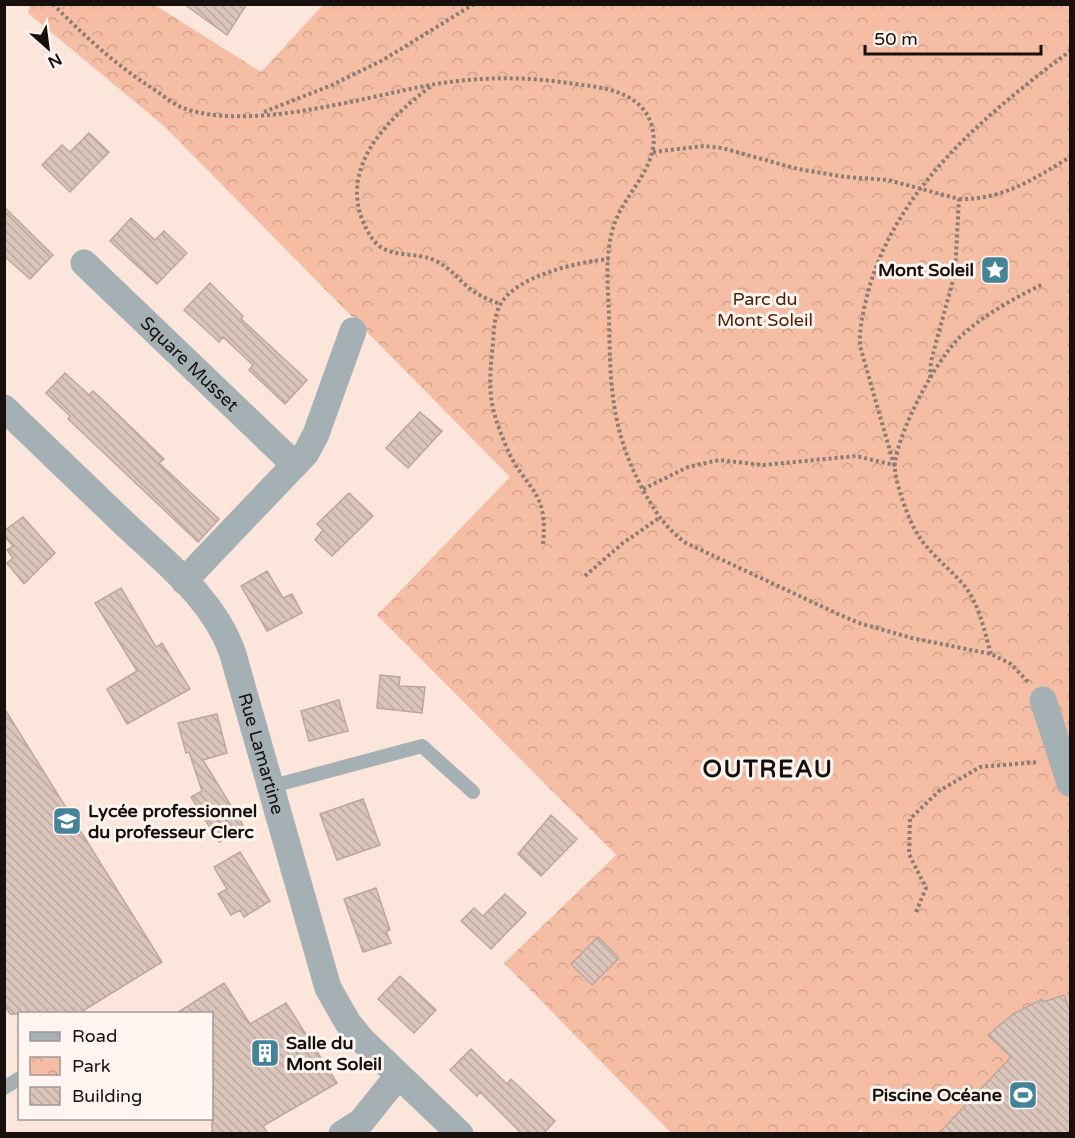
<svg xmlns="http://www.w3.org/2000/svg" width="1075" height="1138" viewBox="0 0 1075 1138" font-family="'Varela Round',sans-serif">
  <defs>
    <pattern id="park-crowns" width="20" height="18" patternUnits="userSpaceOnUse" patternTransform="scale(1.5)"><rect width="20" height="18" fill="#f5bea4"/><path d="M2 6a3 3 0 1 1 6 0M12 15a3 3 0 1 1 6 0" fill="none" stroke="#d1a28c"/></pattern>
    <pattern id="building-back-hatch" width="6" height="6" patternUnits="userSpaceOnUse" patternTransform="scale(1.5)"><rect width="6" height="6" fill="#dbc5bb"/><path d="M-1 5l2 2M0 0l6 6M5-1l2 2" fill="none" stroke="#bba8a0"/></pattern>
  </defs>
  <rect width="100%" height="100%" fill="#fce5da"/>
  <path fill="url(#park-crowns)" d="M30 5H155L261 72 323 5H1070V1133L864 1134 861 1130 856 1134 671 1133 504 963 616 855 377 615 510 477 164 126 28 13Z"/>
  <path fill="url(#building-back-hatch)" stroke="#bda79d" stroke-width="1.5" d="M184 4H247L227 35Z
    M89 133 109 152 70 192 42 165 62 145 70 152Z
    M4 207 53 255 30 279 4 256Z
    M131 218 155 240 164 231 187 253 157 284 110 241Z
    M210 283 243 316 241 319 307 380 285 404 249 370 253 365 223 337 219 342 184 310Z
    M65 373 89 395 93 391 106 403 164 459 159 463 219 519 198 542 68 419 70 416 46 393Z
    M420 412 442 431 408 468 386 448Z
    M349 493 373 516 332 556 315 540 323 530 317 524Z
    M23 517 55 553 24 584 7 563 13 558 7 550 13 546 4 536V531Z
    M267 571 283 598 292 594 302 613 267 631 241 586Z
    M121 588 156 647 162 643 190 689 127 724 107 689 137 671 95 603Z
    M380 675 400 677 399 686 425 687 422 713 377 708Z
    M339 700 348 731 309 741 301 711Z
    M4 708 162 962 78 1014H10L4 1005Z
    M217 714 227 753 203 760 244 827 219 842 191 797 202 791 189 752 186 753 178 723Z
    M363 799 380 845 337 860 320 814Z
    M551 815 577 839 541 876 518 854Z
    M240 852 270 901 244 917 240 910 231 915 218 894 227 889 214 867Z
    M376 888 390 930 386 931 391 943 363 952 344 899Z
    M505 894 526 913 491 949 461 921 474 908 483 916Z
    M598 937 619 958 592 985 571 964Z
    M400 976 436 1010 414 1033 378 999Z
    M224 983 250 1024 286 1003 337 1083 263 1126 268 1134H212V1014H175Z
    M1064 995 1071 1014V1134H938L1011 1057 988 1035 1013 1014 1042 999 1043 1002Z
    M471 1049 507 1084 511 1079 555 1121 543 1134H522L480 1092 477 1096 450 1070Z"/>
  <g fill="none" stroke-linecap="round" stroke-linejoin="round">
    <path stroke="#8c7c75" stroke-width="4" stroke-dasharray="3 3" stroke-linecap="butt" d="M53 4C84 36 117 66 155 90 164 96 173 104 183 108 250 132 360 98 430 85 476 77 522 76 568 83 591 86 619 88 637 103 650 113 656 132 653 148 648 178 619 201 612 232 605 259 608 288 609 315 610 381 610 428 642 488 654 510 665 528 686 543L838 614 859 623 912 638 991 654 1011 664 1028 682
      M430 87C390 117 341 164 362 219 366 229 371 239 379 246 396 258 419 252 436 261 449 267 457 278 468 287 477 295 489 300 500 304
      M264 112 332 85 383 60 474 4
      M653 152 704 146 722 148 798 169 846 177 888 180 959 199 955 273 931 361 930 378
      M959 199C1003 200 1034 179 1070 157
      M643 489 688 467 719 460 763 465 856 456 894 465 860 346C859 329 863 313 867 296 894 189 986 114 1070 51
      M543 544C549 488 524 490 506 446 490 407 488 394 492 352 494 338 493 320 499 307 513 276 578 262 609 259
      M585 576 623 543 659 518
      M991 654C984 630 979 602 962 583 946 565 925 550 914 528 907 515 893 477 895 463 899 430 935 362 959 338 983 315 1013 299 1043 284
      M916 912 926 888 909 854 910 819 939 791 980 767 1038 762"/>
    <path stroke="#a5b0b4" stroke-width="14" d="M269 787 422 746 473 792
      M4 1088 20 1078"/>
    <g stroke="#a5b0b4" stroke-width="27">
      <path id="s1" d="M84 263 295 465"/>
      <path id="s2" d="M4 408C45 447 86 487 127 526 167 564 213 599 232 651L328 988 348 1023 362 1040 460 1134"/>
      <path d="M184 581 306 453 316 434 353 331"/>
      <path d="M1043 700 1070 783"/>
      <path d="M342 1134 361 1122 398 1076"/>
    </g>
  </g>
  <defs>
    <g id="sight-square" transform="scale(1.5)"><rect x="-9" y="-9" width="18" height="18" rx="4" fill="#448398" stroke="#fff5f1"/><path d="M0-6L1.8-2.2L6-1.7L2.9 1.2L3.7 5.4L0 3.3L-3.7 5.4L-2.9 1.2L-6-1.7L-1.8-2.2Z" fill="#fff"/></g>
    <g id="school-square" transform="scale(1.5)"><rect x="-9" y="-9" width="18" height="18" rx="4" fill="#448398" stroke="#fff5f1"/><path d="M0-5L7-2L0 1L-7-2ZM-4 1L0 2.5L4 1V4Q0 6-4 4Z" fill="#fff"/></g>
    <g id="building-square" transform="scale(1.5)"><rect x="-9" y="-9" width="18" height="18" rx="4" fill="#448398" stroke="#fff5f1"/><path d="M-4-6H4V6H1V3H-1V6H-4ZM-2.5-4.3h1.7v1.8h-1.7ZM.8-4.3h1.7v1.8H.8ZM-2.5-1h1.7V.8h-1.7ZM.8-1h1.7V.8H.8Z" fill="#fff"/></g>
    <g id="stadium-square" transform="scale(1.5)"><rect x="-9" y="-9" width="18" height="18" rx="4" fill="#448398" stroke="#fff5f1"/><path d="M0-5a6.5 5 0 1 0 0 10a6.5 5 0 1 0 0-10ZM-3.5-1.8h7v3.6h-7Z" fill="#fff"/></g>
  </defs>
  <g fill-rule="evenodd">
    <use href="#sight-square" x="995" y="270"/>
    <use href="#school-square" x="67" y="821"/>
    <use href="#building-square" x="265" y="1053"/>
    <use href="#stadium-square" x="1023" y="1095"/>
  </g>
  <g text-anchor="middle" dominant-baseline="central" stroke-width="6" stroke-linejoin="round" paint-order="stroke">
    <g font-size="18" font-weight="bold" fill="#18100d" stroke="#fff5f1" text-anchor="end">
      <text x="974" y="270">Mont Soleil</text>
      <text x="88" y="811" text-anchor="start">Lycée professionnel<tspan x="88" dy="21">du professeur Clerc</tspan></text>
      <text x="286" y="1043" text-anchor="start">Salle du<tspan x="286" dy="21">Mont Soleil</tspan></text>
      <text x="1002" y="1095">Piscine Océane</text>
    </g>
    <g font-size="18" fill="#4f2005" stroke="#fff5f1">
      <text x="765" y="299">Parc du<tspan x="765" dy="21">Mont Soleil</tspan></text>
    </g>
    <g font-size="18" fill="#18100d" stroke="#fff5f1">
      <text stroke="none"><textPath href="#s1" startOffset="146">Square Musset</textPath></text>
      <text stroke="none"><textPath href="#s2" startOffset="442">Rue Lamartine</textPath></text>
    </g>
    <g font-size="24" font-weight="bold" letter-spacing="1.5" fill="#18100d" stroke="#fff5f1">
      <text x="768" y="769">OUTREAU</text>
    </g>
  </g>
  <rect width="1075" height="1138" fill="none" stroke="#18100d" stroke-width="12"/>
  <rect x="18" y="1012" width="195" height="108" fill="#fff5f1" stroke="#a39996" stroke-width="1.5"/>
  <rect x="30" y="1032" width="30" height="9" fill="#a5b0b4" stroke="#a39996" stroke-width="1.5"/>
  <text x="72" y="1042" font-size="18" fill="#18100d">Road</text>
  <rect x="30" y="1057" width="30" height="18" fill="url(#park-crowns)" stroke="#a39996" stroke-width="1.5"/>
  <text x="72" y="1072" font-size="18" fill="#18100d">Park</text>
  <rect x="30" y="1087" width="30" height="18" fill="url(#building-back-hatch)" stroke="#a39996" stroke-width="1.5"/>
  <text x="72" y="1102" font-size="18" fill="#18100d">Building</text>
  <g transform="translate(48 48) rotate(152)" stroke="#fff5f1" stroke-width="4.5" paint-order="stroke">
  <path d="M0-4.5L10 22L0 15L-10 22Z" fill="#18100d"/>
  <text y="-9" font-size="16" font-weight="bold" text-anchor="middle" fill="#18100d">N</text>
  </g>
  <path d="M865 45v9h176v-9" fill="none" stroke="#18100d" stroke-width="3"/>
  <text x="874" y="45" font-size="18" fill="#18100d" stroke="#fff5f1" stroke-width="4.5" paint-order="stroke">50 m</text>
</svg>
